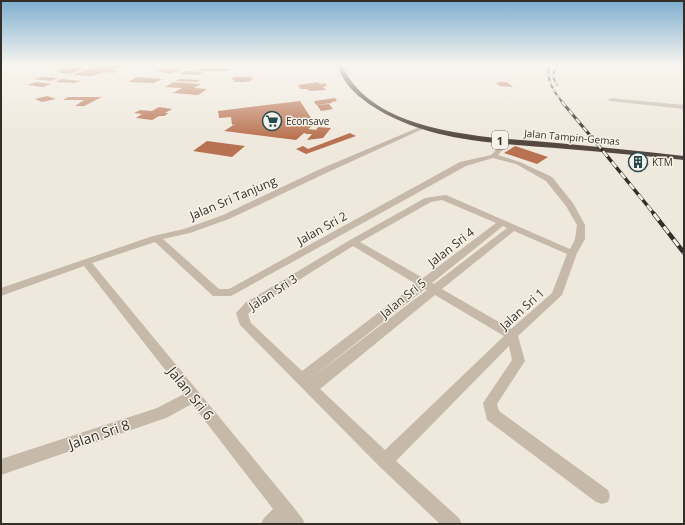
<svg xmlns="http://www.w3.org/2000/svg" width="685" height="525" viewBox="0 0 685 525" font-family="'Open Sans',sans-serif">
  <rect width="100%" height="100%" fill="#efe8dc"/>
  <path fill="#b97251" d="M99 65H123L110 70H118L113 73 104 72 92 76 73 75Z
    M76 67 83 69 70 74 59 73 62 72 55 71Z
    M201 68 232 69 228 71H197Z
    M162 69H180L178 70H182L170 74 157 71Z
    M185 71 203 72 199 75 180 74Z
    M42 77 58 78 51 81 34 79Z
    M137 77 162 79 154 83 128 82Z
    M234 77H252L250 78H253L251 81 244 82H233L235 80H231Z
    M62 79 81 81 74 83 55 82Z
    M180 79 200 80 197 82 176 81Z
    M36 82 52 84 43 87 27 85Z
    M174 82 201 84 194 88 207 89 198 95 173 93 182 88 165 87Z
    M318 82 320 84 325 83 327 86 323 87 326 90 310 91 307 89H301L298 85Z
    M500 82H507L513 87 500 86 496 83Z
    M47 96 56 99 42 102 35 99Z
    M68 97H102L84 106H75L84 100H63Z
    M335 98 337 101 331 102 332 103 316 105 314 101Z
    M300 101 315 124 308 129 316 130 318 127 331 128 323 138 307 140 312 134H307L304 133 296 140 224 131 235 124 232 125 231 117 219 118 218 111Z
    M329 104 333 109 321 111 317 105Z
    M159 107 172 109 165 113H169L164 116H159L152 120 136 118 142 114 134 113 140 110 152 111Z
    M350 133 356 136 306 154 296 149 303 146 308 149Z
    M207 141 245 146 232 157 193 151Z
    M515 146 548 157 537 164 504 153Z
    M628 158 645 160 649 165 631 163Z"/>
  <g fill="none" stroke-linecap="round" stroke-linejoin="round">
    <path fill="#c6b9aa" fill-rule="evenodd" d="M611 98 684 105V109L609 101 608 100Z
      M422 126 427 127 324 174 229 219 190 233 163 239 219 289H229L460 162 491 155 506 140H510V142L498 155 520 162 552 177 573 203 585 225V239L577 253 562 295 518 336 525 361 497 404 499 411 608 490 610 496 608 502 602 504 596 502 487 420 483 403 512 360 509 346 396 461 459 518 462 524H440L379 466 240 325 236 313 245 303 350 240 425 198 446 195 570 249 575 239 577 225 566 206 546 181 516 164 493 158 466 166 231 296H213L155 242 92 263 291 504 302 518 305 524H261L264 518 273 509 192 404 166 418 1 475V459L157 408 184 394 84 266 1 296V288L153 236 184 229 223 215 318 170ZM442 200 496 223 423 278 360 242 431 202ZM503 226 507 228 434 284 432 283ZM514 231 567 254 552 293 511 329 442 289ZM353 246 416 284 302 371 251 323 248 314 253 309ZM425 289 427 290 310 379ZM435 295 504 336 385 450 320 389Z"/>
    <path fill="#544840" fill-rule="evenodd" d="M338 65H342C373 136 491 137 557 143 599 147 642 151 684 156V160C645 156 606 152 567 149 499 143 427 143 369 104 355 94 341 81 338 65Z"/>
    <g stroke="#342d28" stroke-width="2">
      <path id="rail-far3" d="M549 65C546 81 554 92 563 103
        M557 85 553 77 555 68 559 65"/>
    </g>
    <g stroke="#342d28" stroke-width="3">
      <path id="rail-far2" d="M562 102 604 152"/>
    </g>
    <g stroke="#342d28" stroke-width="3.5">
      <path id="rail-far1" d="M603 151 655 215"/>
    </g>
    <g stroke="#342d28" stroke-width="4.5">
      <path id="rail" d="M654 214 684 253"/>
    </g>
    <use href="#rail-far3" stroke="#f7f2e8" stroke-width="1.5" stroke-dasharray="4" stroke-linecap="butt"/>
    <use href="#rail-far2" stroke="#f7f2e8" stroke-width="2" stroke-dasharray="5.5" stroke-linecap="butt"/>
    <use href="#rail-far1" stroke="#f7f2e8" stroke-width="2.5" stroke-dasharray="7" stroke-linecap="butt"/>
    <use href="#rail" stroke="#f7f2e8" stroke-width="3" stroke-dasharray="8" stroke-linecap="butt"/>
  </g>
  <linearGradient id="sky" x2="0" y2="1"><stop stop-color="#7daecf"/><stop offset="0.47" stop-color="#f8f5ef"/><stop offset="1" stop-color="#f8f5ef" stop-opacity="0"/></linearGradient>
  <rect width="685" height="138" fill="url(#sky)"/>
  <defs>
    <g id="supermarket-ring" transform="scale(1)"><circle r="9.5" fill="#f7f2e8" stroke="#234a51" stroke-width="1.5"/><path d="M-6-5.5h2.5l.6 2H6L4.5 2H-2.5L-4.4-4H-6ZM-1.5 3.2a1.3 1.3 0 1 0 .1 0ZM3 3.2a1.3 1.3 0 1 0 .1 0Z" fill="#234a51"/></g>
    <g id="building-ring" transform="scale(1)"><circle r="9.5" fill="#f7f2e8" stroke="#234a51" stroke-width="1.5"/><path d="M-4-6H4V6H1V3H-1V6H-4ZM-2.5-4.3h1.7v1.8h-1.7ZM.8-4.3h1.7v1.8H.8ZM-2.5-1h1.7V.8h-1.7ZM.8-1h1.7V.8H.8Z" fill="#234a51"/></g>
  </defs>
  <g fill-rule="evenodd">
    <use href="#supermarket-ring" x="272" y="121"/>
    <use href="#building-ring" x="638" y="162"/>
  </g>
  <g text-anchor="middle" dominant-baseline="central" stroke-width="3" stroke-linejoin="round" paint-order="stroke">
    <g font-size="10" fill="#342d28" stroke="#f7f2e8" text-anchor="start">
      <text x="286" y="121">Econsave</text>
      <text x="652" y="162">KTM</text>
    </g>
    <g font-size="10" fill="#342d28" stroke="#f7f2e8">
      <text transform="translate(572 137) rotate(5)">Jalan Tampin-Gemas</text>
    </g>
    <rect fill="#f7f2e8" stroke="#6e6862" stroke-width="1" x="492" y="131" width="16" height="18" rx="3"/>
    <g font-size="11" font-weight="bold" fill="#342d28">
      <text x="500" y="140">1</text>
    </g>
    <g font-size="12" fill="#342d28" stroke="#f7f2e8">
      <text transform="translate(233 198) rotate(-23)">Jalan Sri Tanjung</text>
      <text transform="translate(322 228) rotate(-29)">Jalan Sri 2</text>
      <text transform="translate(451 247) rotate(-38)">Jalan Sri 4</text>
      <text transform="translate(273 292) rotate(-33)">Jalan Sri 3</text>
      <text transform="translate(403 298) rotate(-39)">Jalan Sri 5</text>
      <text transform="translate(522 309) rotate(-42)">Jalan Sri 1</text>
    </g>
    <g font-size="14" fill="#342d28" stroke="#f7f2e8">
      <text transform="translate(191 393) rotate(51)">Jalan Sri 6</text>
      <text transform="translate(99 434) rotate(-19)">Jalan Sri 8</text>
    </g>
  </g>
  <rect width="685" height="525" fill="none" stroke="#342d28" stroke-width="4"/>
</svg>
